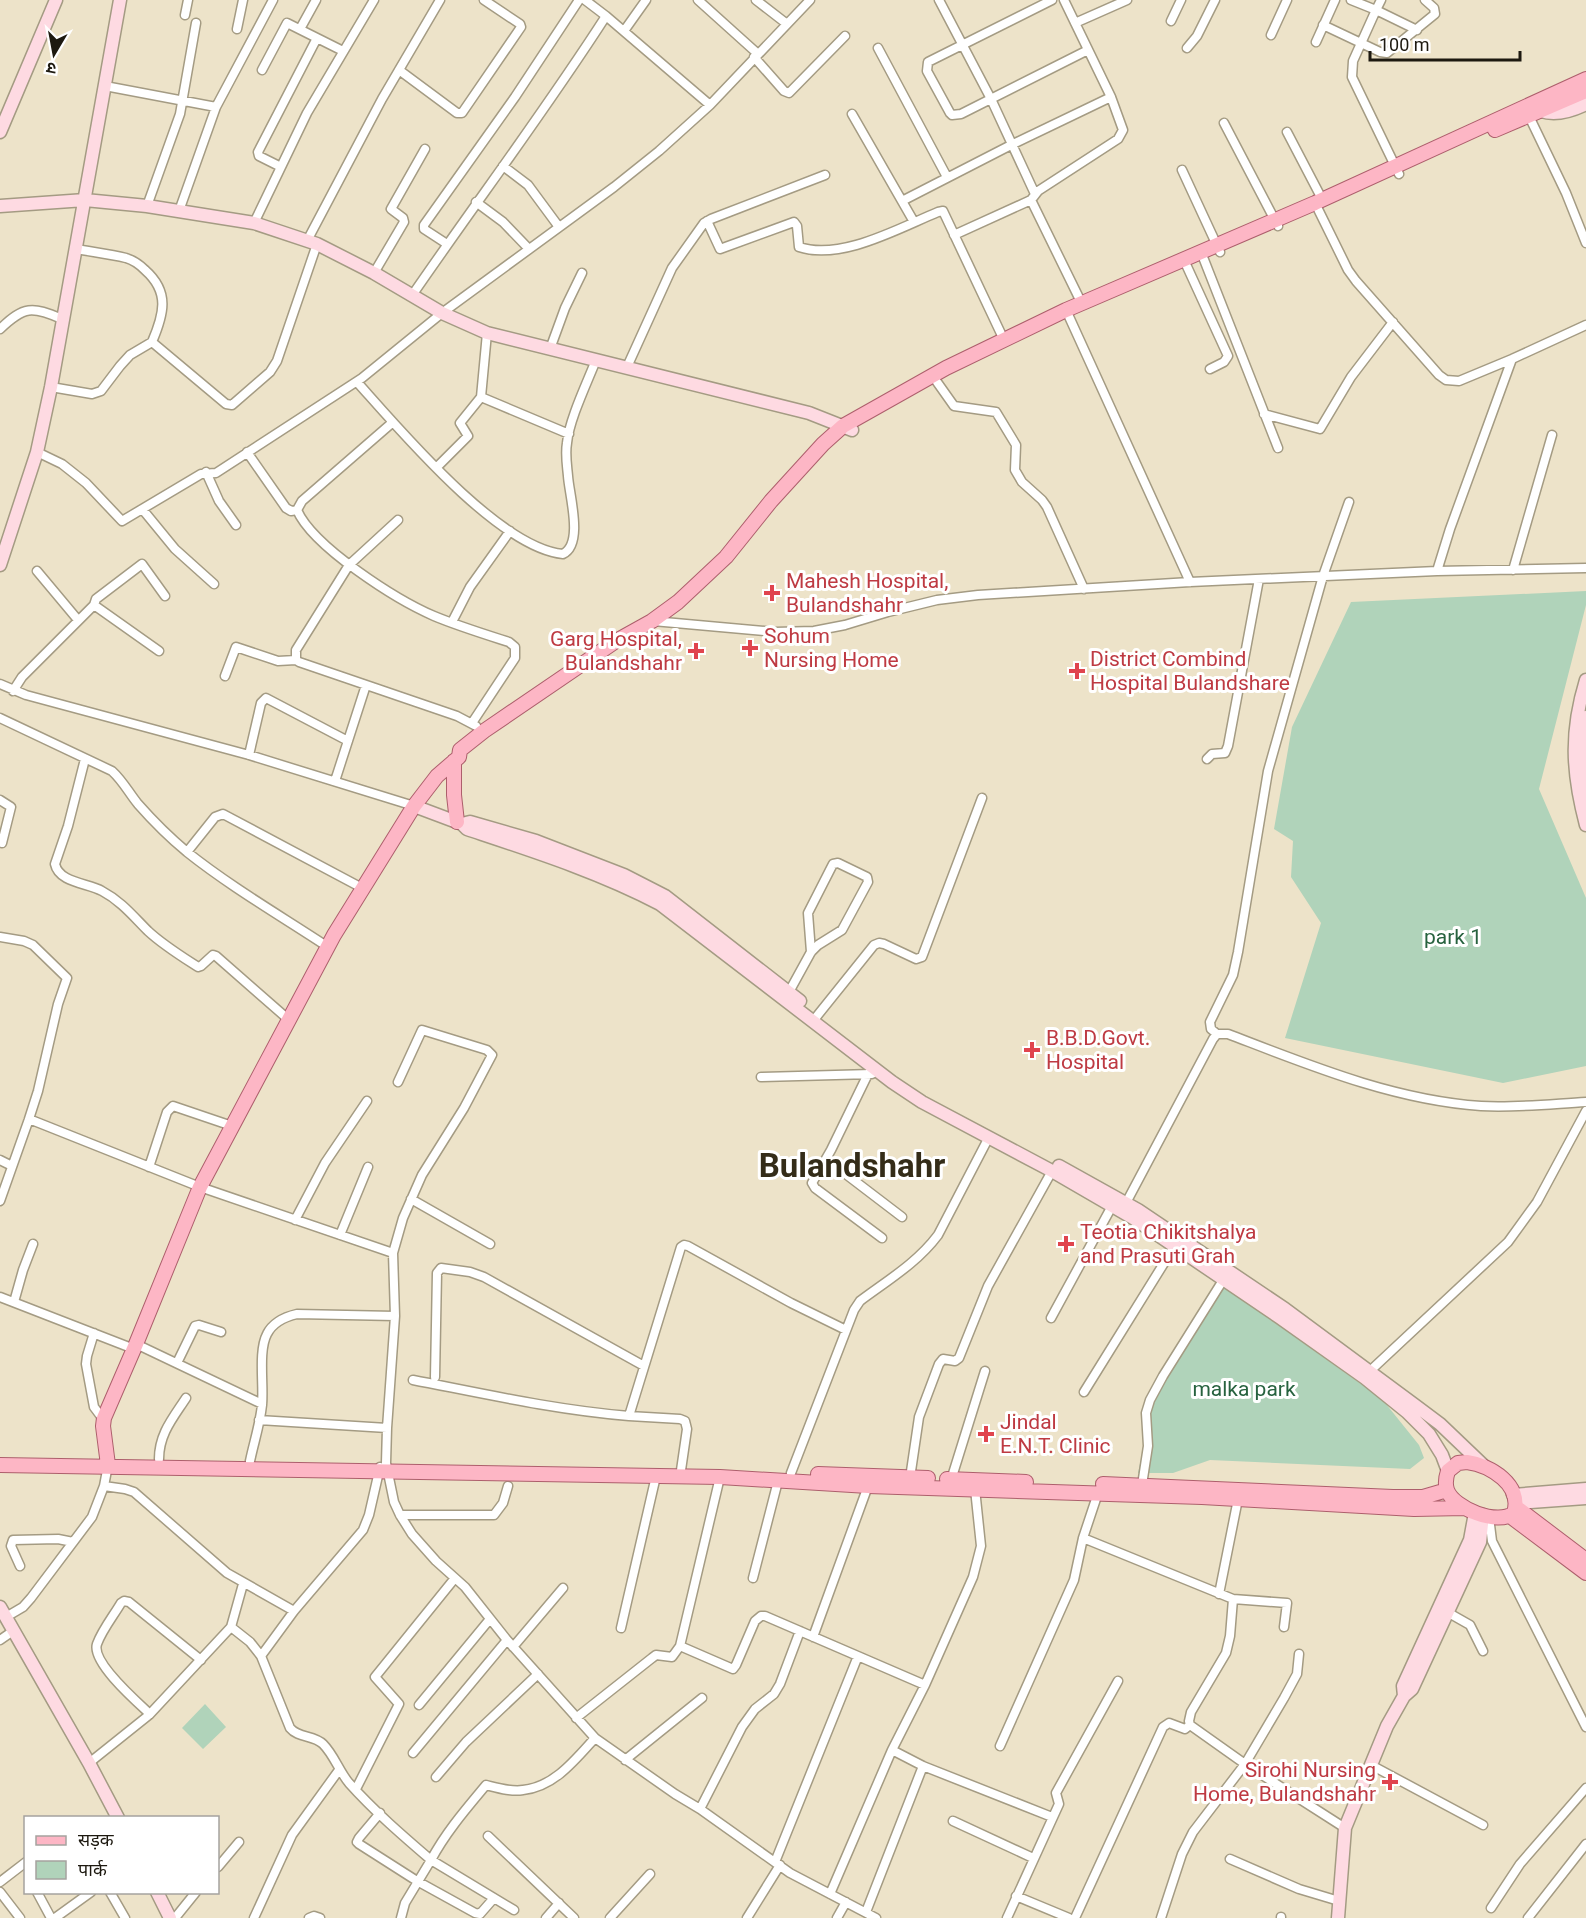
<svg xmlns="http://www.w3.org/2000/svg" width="1586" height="1918" viewBox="0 0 1586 1918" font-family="Roboto,'Noto Sans Devanagari',sans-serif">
  <rect width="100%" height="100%" fill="#ede3c9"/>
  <path fill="#b0d3ba" d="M1586 591V605L1539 789 1586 898V1066L1503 1083 1285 1038 1321 923 1291 877 1293 841 1274 829 1292 727 1351 602Z
    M1217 1281 1382 1399 1419 1445 1424 1458 1410 1469 1210 1460 1173 1473H1138L1156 1391 1200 1319Z
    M205 1704 226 1727 203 1749 182 1728Z"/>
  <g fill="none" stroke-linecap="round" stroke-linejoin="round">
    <g stroke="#a49b83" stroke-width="11">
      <path id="street" d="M585 0 606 16 710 105
        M698 0 758 54
        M756 0 787 24
        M939 0 991 99 1035 194
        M1052 0 928 62 927 71 950 113 952 115 961 114 1088 50
        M1064 0 1111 97 1123 130 1118 139 1038 191 1031 200 1082 304
        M1351 0 1376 10 1353 61 1352 77 1399 174
        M1381 0 1376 10 1417 30
        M185 15 188 0
        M1171 21 1181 0
        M1075 23 1127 0
        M1323 25 1380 52 1387 53 1435 14 1434 8 1425 0
        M237 29 243 0
        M300 29 316 0
        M624 31 646 0
        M1271 35 1287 0
        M1316 42 1335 0
        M878 48 947 177
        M1187 48 1197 36 1215 0
        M754 57 784 91 789 93 845 36
        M262 70 287 23 343 51
        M399 70 457 113H462L521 27 520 24 484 0
        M105 86 216 107 179 211
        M216 107 273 0
        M1527 112 1566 193 1586 243
        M852 114 914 222
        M1224 123 1278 226
        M1287 132 1322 199
        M503 166 528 185 559 227
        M281 167 259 156 258 152 317 38
        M1182 170 1220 252
        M902 201 1013 144 1111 97
        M476 202 503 222 529 249
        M1315 203 1348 270 1356 281 1439 375 1446 380 1459 381 1512 359 1586 325
        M147 206 180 114 196 23
        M707 221 720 249 794 222 797 226 799 247C841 261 899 228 938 212L943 211 1004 340
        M254 223 307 113 374 0
        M954 235 1031 200
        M308 239 382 99 440 0
        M447 244 424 229V225L515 97 579 0
        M76 249C92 252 110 254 126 258 133 260 140 265 145 270 170 292 164 314 152 342L226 404 232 405 270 372 277 361 317 244
        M1201 252 1278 448
        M1184 260 1228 356 1224 362 1210 369
        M374 273 404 222 403 218 391 209 425 149
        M413 294C477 201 545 111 606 16
        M1066 310 1190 582
        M0 329C24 306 32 306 62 319
        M550 349 565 308 582 273
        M627 367 672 268 704 223 711 219 825 175
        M357 382C400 430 499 548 563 554 584 544 569 494 568 476 567 465 565 454 567 443 569 420 587 383 596 360
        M937 382 954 406 996 412 1016 445 1015 470 1022 482 1042 500 1047 507 1084 589
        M51 387 92 394 101 391 120 366 130 355 152 342
        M481 397 569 434
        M1264 414 1320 429 1351 377 1393 322
        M393 422 302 501 297 510C313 547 397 600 434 616 458 626 484 634 509 642L515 647V658L472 723
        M37 452 62 464 86 483 122 521 201 474 216 473 362 378 442 313 614 187 659 151 710 105 810 0
        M247 452 286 508 291 511 297 510
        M437 467 468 436 460 423 481 397 487 333
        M206 472 219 501 236 525
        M143 510 175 549 214 584
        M398 520 349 565 296 650V660L299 662 457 716 476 726
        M1513 570 1552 435
        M37 571 78 620
        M1437 571 1450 529 1512 359
        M94 605 96 599 142 564 165 596
        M653 621 775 632 814 631 845 625 888 612 937 600 978 595 1190 582 1437 571 1586 568
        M452 622 470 587 510 531
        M225 676 236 647 278 661 296 660
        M0 684 26 695 249 755 414 806
        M13 691 22 677 94 605 159 651
        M0 718 112 771C123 781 129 793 138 804 153 821 169 837 187 852 231 887 281 916 328 947
        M249 755 261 703 266 698 348 741
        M85 759 68 826 55 864C59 883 88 883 102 891 121 901 133 916 148 931 163 945 181 956 198 967L201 966 213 955 216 956 289 1020
        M1207 759 1212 754 1225 753 1228 746 1259 579
        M335 781 366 685
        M0 800 11 807 2 843
        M187 852 215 817 223 814 364 889
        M0 937 24 941 33 945 67 978 58 1004 38 1091 29 1119
        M789 992 811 952 818 945 842 930 868 882 867 877 838 863 833 864 808 913 811 952
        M813 1021 874 945 879 943 884 944 916 959 922 957 982 798
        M1217 1034 1211 1029 1210 1022 1233 975 1238 952 1268 771 1323 576 1349 502
        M868 1074 831 1150 812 1183 815 1188 882 1238
        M761 1077 872 1074
        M398 1082 422 1030 487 1050 492 1055 464 1108 422 1175 403 1218 393 1253 395 1316 387 1428 386 1463 394 1502 400 1515 412 1534 436 1561 465 1587 507 1640 595 1738 675 1794 700 1809 790 1873 876 1918
        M826 1159 902 1217
        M0 1160 12 1166
        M149 1167 167 1112 173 1106 232 1126
        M411 1199 490 1244
        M0 1201 29 1119 200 1187 393 1253
        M1126 1203 1213 1039 1217 1034H1228C1309 1065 1393 1100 1481 1106 1516 1108 1551 1104 1586 1102
        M295 1220 325 1163 367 1101
        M340 1235 368 1167
        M0 1297 134 1349
        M14 1302 23 1270 33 1244
        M1051 1318 1112 1206
        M94 1333 87 1356 86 1364 94 1407 100 1415 104 1418
        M136 1344 262 1404
        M177 1363 195 1326 199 1325 221 1332
        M1371 1370 1508 1242 1537 1202 1586 1111
        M435 1377 437 1273 441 1268 470 1272 484 1277 644 1366
        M413 1380C485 1394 556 1410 629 1416
        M1084 1392 1174 1247
        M259 1420 387 1428
        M159 1459C159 1434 173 1418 186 1398
        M250 1461C254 1442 260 1424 262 1405 264 1385 258 1351 267 1334 273 1322 284 1317 297 1314L395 1316
        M791 1473 854 1310 860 1301C888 1280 917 1263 938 1235L989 1137
        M680 1477 687 1429 685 1421 680 1419 629 1416 681 1247 684 1245 688 1246 791 1303 846 1330
        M910 1478 919 1417 939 1364 943 1359 955 1361 959 1358 988 1286 1052 1171
        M951 1480 985 1371
        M1142 1485 1148 1446 1146 1413 1150 1400 1163 1376 1225 1277
        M104 1486 125 1489 134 1492 227 1573 294 1611
        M400 1515H494L503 1503 508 1486
        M1489 1517 1492 1541 1586 1727
        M1083 1538 1233 1599 1230 1636 1226 1653 1191 1712 1189 1721 1190 1725 1245 1764 1345 1828
        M20 1566 11 1546 13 1540 58 1539 73 1542
        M753 1578 778 1481
        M243 1584 231 1627 250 1642 261 1656 290 1728C298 1738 314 1735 323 1744 334 1755 339 1771 349 1783 374 1811 403 1836 431 1860 446 1832 466 1809 486 1785 498 1788 511 1792 523 1790 554 1787 575 1760 595 1738
        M1219 1594 1238 1499
        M1233 1599 1287 1603 1284 1627
        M1447 1612 1470 1625 1483 1651
        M6 1617 23 1607 31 1598 92 1517 104 1486 108 1465
        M621 1628 656 1476
        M813 1637 868 1486
        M0 1640 13 1631
        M680 1646 733 1669 736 1665 755 1621 761 1616H765L925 1685
        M513 1647 563 1588
        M261 1656 294 1611 363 1530 369 1515 380 1467
        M419 1705 490 1619
        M150 1714C137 1702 91 1662 97 1644 102 1630 114 1615 121 1603L124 1601 129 1602 201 1660
        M576 1718 652 1658 656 1655 672 1657 680 1646 720 1477
        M1000 1746 1074 1580 1083 1538 1098 1493
        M892 1750 923 1766 1052 1817
        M413 1753 507 1640
        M625 1760 702 1698
        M89 1763 149 1715 231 1627
        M1371 1765 1483 1825
        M436 1777 466 1742 538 1674
        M356 1789 399 1704 375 1677 455 1578
        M700 1809 742 1727 755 1709 774 1694 780 1684 800 1631
        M380 1813 359 1838 357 1842 359 1844 417 1881 475 1913 480 1914 494 1898
        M953 1821 1033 1858
        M488 1836 574 1918
        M1230 1859 1299 1889 1339 1901
        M775 1862 858 1656
        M218 1867 239 1842
        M0 1882 26 1862
        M0 1892 20 1918
        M37 1892 51 1918
        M110 1892 125 1918
        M830 1894 892 1750 925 1685 973 1577 981 1546 975 1489
        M1016 1896 1069 1918
        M1491 1908 1520 1864 1586 1788
        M866 1912 923 1766
        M55 1918 91 1892
        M175 1918 196 1892
        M254 1918 292 1835 339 1770
        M309 1918 314 1916 320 1918
        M401 1918 405 1903 431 1860 514 1910
        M546 1918 559 1903
        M610 1918 650 1874
        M747 1918 780 1865
        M837 1918 846 1902
        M1007 1918 1059 1804 1056 1793 1118 1681
        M1075 1918 1163 1727 1169 1723 1185 1729 1190 1725
        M1161 1918 1182 1854 1193 1832 1245 1764 1284 1698 1297 1674 1299 1654
        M1281 1918V1917
        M1528 1918 1586 1844"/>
    </g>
    <g stroke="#a49b83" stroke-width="15">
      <path id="secondary" d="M1541 111C1556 116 1572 111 1586 104
        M0 132 56 0
        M0 206 85 200 147 206 254 223 317 244 374 273 442 313 487 333 809 413 852 430
        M0 565 37 452 51 387 120 0
        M1586 680C1570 732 1572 772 1586 825
        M1586 717 1583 736 1586 797
        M414 806 462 824 467 829C533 851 599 872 660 904L892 1082 922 1102 1052 1171 1133 1218 1279 1317 1365 1378 1407 1412 1429 1434 1442 1455 1448 1471
        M462 824 470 822 536 841 624 875 665 896 800 1001
        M1059 1166 1138 1210 1285 1309 1416 1406 1440 1424 1484 1466
        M1513 1495 1586 1489
        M1516 1503 1586 1498
        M0 1607 89 1763 118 1818
        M1404 1696 1403 1686 1470 1540 1475 1513
        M157 1892 170 1918
        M1338 1918 1345 1828 1387 1726 1404 1696 1412 1689 1480 1542 1483 1515"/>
    </g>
    <g stroke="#ad5f6c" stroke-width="16">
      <path id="primary" d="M1495 130 1586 91
        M454 761V795L457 822
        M1467 1462C1490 1465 1523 1485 1514 1513 1498 1526 1454 1509 1447 1490 1445 1484 1446 1477 1448 1471L1458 1463Z
        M0 1465 720 1477 868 1486 1202 1497 1414 1509 1465 1508
        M108 1465 103 1426 104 1418 136 1344 200 1187 334 935 414 806 437 776 459 757 460 750 484 731 616 641 652 621 678 602 726 557 771 501 823 444 843 426 946 368 1066 310 1315 203 1586 79
        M818 1474 928 1478
        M947 1479 1026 1482
        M1103 1484 1393 1497H1423L1447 1490
        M1516 1507 1586 1560
        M1510 1516 1586 1573"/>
    </g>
    <use href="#street" stroke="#fff" stroke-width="8"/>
    <use href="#secondary" stroke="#fedae2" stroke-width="12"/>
    <use href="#primary" stroke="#fdb6c5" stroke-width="14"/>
  </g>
  <g fill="#e0444e" stroke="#fff" stroke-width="2">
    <path d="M769 584h6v6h6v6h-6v6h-6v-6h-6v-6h6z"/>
    <path d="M747 639h6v6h6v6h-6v6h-6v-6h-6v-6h6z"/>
    <path d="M693 642h6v6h6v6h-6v6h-6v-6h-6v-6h6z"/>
    <path d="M1074 662h6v6h6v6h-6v6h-6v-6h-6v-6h6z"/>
    <path d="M1029 1041h6v6h6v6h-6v6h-6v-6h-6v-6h6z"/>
    <path d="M1063 1235h6v6h6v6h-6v6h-6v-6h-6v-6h6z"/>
    <path d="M983 1425h6v6h6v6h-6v6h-6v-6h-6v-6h6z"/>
    <path d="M1387 1773h6v6h6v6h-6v6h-6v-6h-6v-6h6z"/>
  </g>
  <g text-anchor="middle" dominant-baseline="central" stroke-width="6" stroke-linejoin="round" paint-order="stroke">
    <g font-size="21" fill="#be3a42" stroke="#fff" text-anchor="start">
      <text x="786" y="581">Mahesh Hospital,<tspan x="786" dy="24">Bulandshahr</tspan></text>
      <text x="764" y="636">Sohum<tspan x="764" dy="24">Nursing Home</tspan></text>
      <text x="682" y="639" text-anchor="end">Garg Hospital,<tspan x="682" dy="24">Bulandshahr</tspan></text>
      <text x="1090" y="659">District Combind<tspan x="1090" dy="24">Hospital Bulandshare</tspan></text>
      <text x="1046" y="1038">B.B.D.Govt.<tspan x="1046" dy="24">Hospital</tspan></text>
      <text x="1080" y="1232">Teotia Chikitshalya<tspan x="1080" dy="24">and Prasuti Grah</tspan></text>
      <text x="1000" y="1422">Jindal<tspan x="1000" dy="24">E.N.T. Clinic</tspan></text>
      <text x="1376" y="1770" text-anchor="end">Sirohi Nursing<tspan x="1376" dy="24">Home, Bulandshahr</tspan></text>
    </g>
    <g font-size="21" fill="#27623f" stroke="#fff">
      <text x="1453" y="937">park 1</text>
      <text x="1244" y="1389">malka park</text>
    </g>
    <g font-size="33" font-weight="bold" fill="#342c18" stroke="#fff">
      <text x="852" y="1165">Bulandshahr</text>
    </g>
  </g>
  <rect x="24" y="1816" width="195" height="78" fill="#ffffff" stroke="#a5a39f" stroke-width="1.5"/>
  <rect x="36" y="1836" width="30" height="9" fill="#fdb6c5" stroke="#a5a39f" stroke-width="1.5"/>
  <text x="78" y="1846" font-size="18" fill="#1d1910">सड़क</text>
  <rect x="36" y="1861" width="30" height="18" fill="#b0d3ba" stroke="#a5a39f" stroke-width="1.5"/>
  <text x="78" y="1876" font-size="18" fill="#1d1910">पार्क</text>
  <g transform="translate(54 54) rotate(190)" stroke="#ffffff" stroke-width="4.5" paint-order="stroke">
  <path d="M0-4.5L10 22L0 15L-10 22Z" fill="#1d1910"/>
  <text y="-9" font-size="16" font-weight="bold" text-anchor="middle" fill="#1d1910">उ</text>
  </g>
  <path d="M1370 51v9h150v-9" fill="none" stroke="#1d1910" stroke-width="3"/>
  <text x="1379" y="51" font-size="18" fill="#1d1910" stroke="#ffffff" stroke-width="4.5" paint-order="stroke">100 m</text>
</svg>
